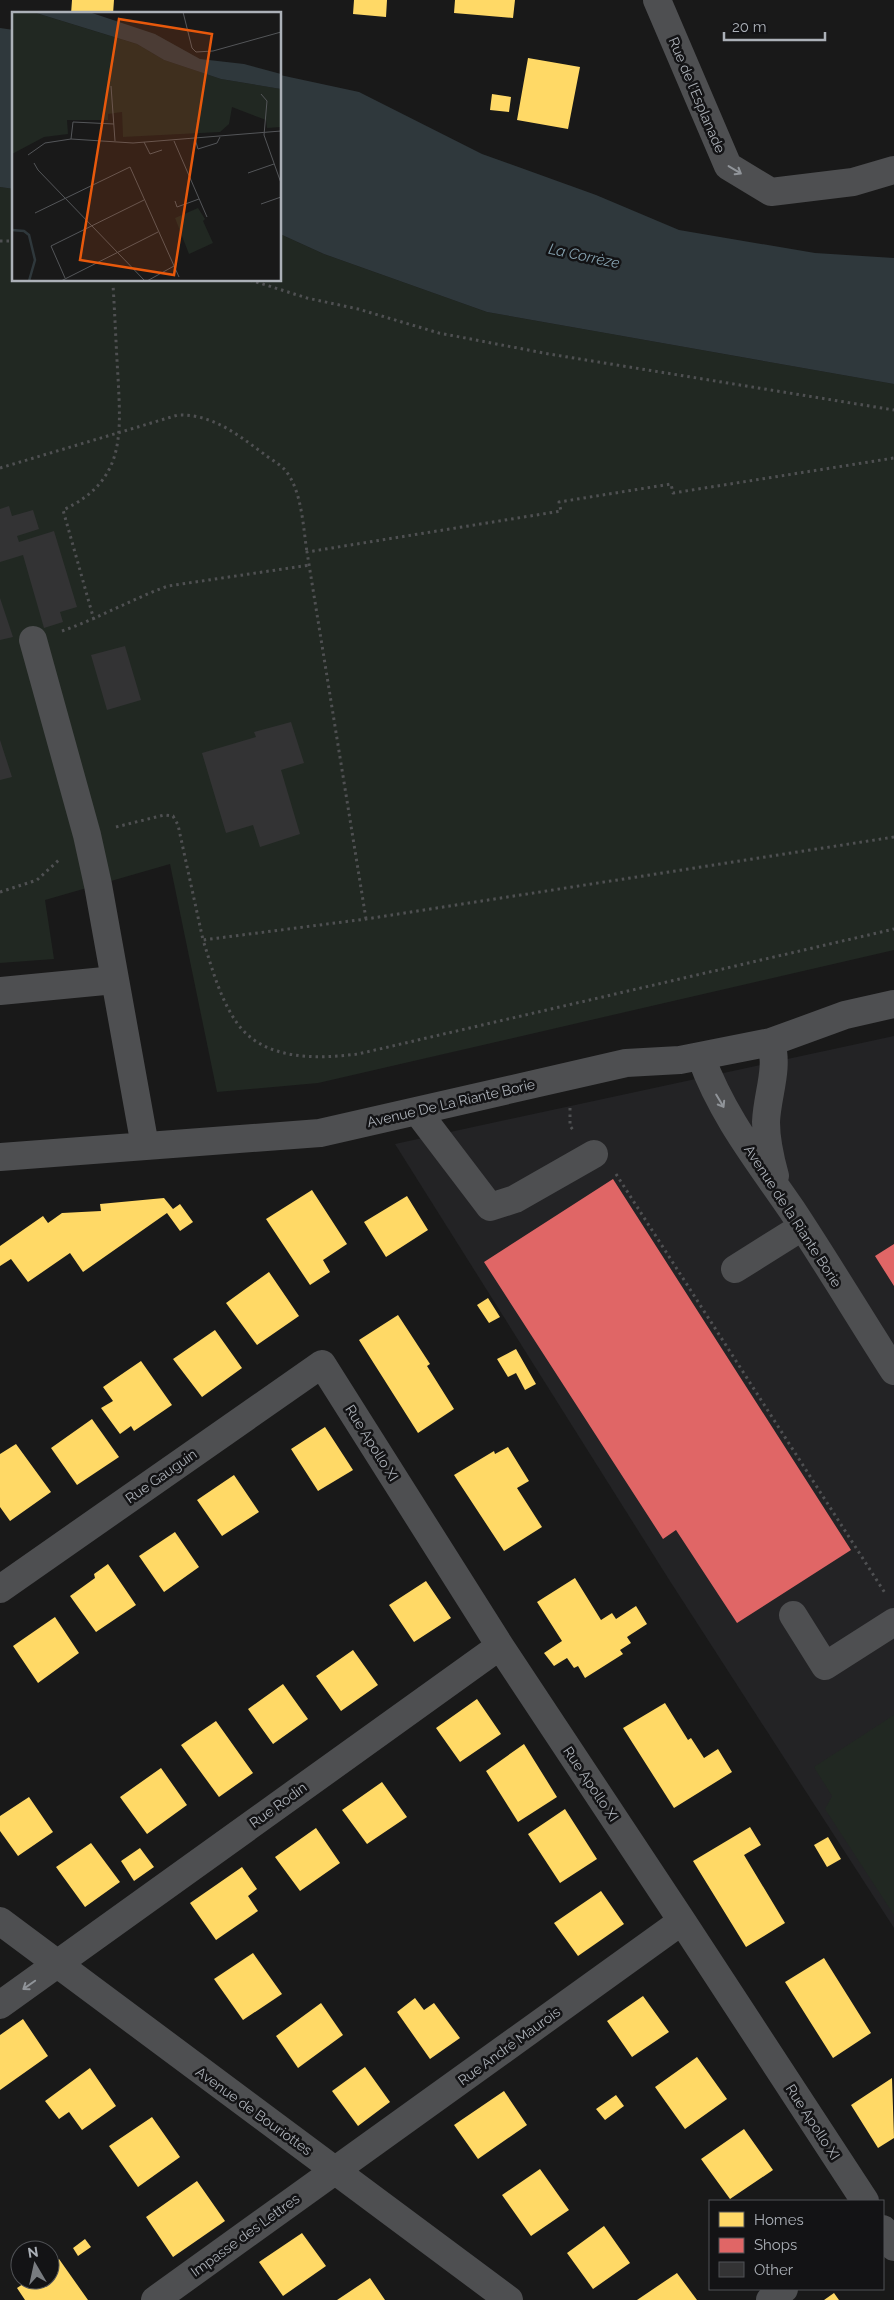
<svg xmlns="http://www.w3.org/2000/svg" width="894" height="2300" viewBox="0 0 894 2300" font-family="Raleway,sans-serif">
  <rect width="100%" height="100%" fill="#191919"/>
  <path fill="#232325" d="M894 1036V1928L668 1578 395 1144Z"/>
  <path fill="#212822" d="M0 187 14 189V280H280V234L324 254 487 312 894 384V950L318 1083 217 1092 170 864 45 900 54 959 0 963Z
    M894 1715V1915L825 1809 832 1796 814 1767Z"/>
  <path fill="#2f383c" d="M0 28 14 30V189L0 187Z
    M280 75 359 92 482 154 596 195 679 230 815 253 894 258V384L487 312 324 254 280 234Z"/>
  <path fill="#ffd966" d="M72 0H114L113 14H71Z
    M354 0H387L386 17 353 14Z
    M455 0H515L513 18 454 13Z
    M528 58 580 67 568 129 517 120Z
    M492 94 511 97 509 112 490 110Z
    M312 1190 347 1244 323 1260 330 1272 310 1285 266 1219Z
    M407 1196 428 1230 386 1257 364 1222Z
    M164 1198 173 1209 180 1204 193 1222 180 1231 167 1213 83 1272 70 1253 28 1282 11 1259 0 1266V1246L43 1216 48 1223 62 1213 101 1211 100 1204Z
    M269 1272 299 1316 257 1345 226 1303Z
    M488 1298 500 1317 489 1323 477 1305Z
    M398 1315 430 1364 427 1366 454 1409 418 1433 359 1340Z
    M215 1330 242 1368 202 1397 173 1359Z
    M516 1349 536 1384 525 1390 516 1373 508 1377 497 1359Z
    M141 1361 172 1405 134 1431 131 1426 120 1434 101 1408 113 1401 103 1387Z
    M92 1419 119 1457 77 1485 51 1448Z
    M325 1427 353 1470 318 1491 291 1449Z
    M16 1444 51 1492 10 1521 0 1507V1454Z
    M508 1447 529 1481 517 1488 542 1527 504 1551 454 1475 494 1451 495 1454Z
    M234 1475 259 1512 222 1536 197 1500Z
    M175 1532 199 1567 164 1592 139 1556Z
    M108 1564 136 1605 96 1632 70 1596 95 1578 94 1574Z
    M575 1578 601 1620 612 1613 616 1619 636 1606 647 1624 627 1637 631 1643 620 1650 623 1654 585 1678 578 1666 574 1668 567 1658 554 1666 544 1653 562 1641 537 1602Z
    M426 1581 451 1618 414 1642 389 1605Z
    M55 1617 79 1653 38 1683 13 1646Z
    M353 1650 378 1685 341 1711 316 1676Z
    M283 1684 308 1719 273 1744 248 1709Z
    M477 1699 501 1734 460 1762 436 1728Z
    M665 1703 688 1740 691 1738 704 1758 718 1749 732 1772 674 1808 623 1728Z
    M216 1721 253 1773 219 1797 181 1745Z
    M524 1744 557 1797 518 1822 486 1771Z
    M161 1768 187 1805 147 1834 120 1797Z
    M382 1782 407 1817 367 1844 342 1810Z
    M29 1797 53 1832 18 1856 0 1831V1816Z
    M565 1809 597 1859 560 1883 528 1834Z
    M750 1827 761 1845 744 1855 785 1923 746 1947 693 1861Z
    M316 1828 340 1863 300 1891 275 1857Z
    M828 1837 841 1859 827 1867 814 1845Z
    M91 1843 120 1882 85 1907 56 1867Z
    M140 1848 154 1867 134 1881 121 1861Z
    M242 1867 257 1889 248 1896 258 1911 216 1940 190 1903Z
    M601 1891 624 1924 578 1956 554 1923Z
    M253 1953 282 1994 243 2020 214 1979Z
    M824 1958 871 2033 833 2058 785 1982Z
    M643 1996 669 2032 632 2057 607 2021Z
    M415 1998 424 2010 434 2003 460 2038 430 2059 397 2012Z
    M321 2003 343 2035 298 2068 276 2036Z
    M23 2019 48 2056 0 2090V2035Z
    M697 2057 727 2099 685 2129 655 2087Z
    M365 2067 390 2102 358 2126 332 2091Z
    M90 2068 116 2106 82 2130 69 2112 59 2119 45 2101Z
    M892 2078 894 2138 878 2148 851 2105Z
    M504 2091 527 2125 478 2159 454 2125Z
    M616 2095 624 2106 605 2120 596 2109Z
    M152 2117 180 2157 138 2187 109 2146Z
    M744 2129 773 2170 730 2199 701 2159Z
    M540 2169 569 2210 531 2236 502 2195Z
    M197 2181 225 2221 173 2257 146 2217Z
    M604 2226 630 2263 593 2289 567 2253Z
    M302 2233 326 2266 283 2296 259 2262Z
    M85 2239 91 2247 78 2256 73 2248Z
    M59 2259 88 2300H25L17 2288 29 2280H50V2266Z
    M677 2273 697 2300H637Z
    M370 2278 385 2300H337Z
    M834 2293 839 2300H824Z"/>
  <path fill="#e06666" d="M613 1179 851 1550 737 1623 676 1530 663 1539 484 1262Z
    M894 1244V1286L875 1256Z"/>
  <path fill="#333334" d="M9 506 12 516 33 510 39 529 17 536 19 542 54 531 77 607 60 612 63 622 44 628 23 555 0 562V509Z
    M0 598 13 637 0 640Z
    M125 646 141 700 107 710 91 655Z
    M291 722 304 763 281 770 300 834 260 847 253 825 226 833 202 753 256 737 254 732Z
    M0 740 12 777 0 780Z"/>
  <g fill="none" stroke-linecap="round" stroke-linejoin="round">
    <path stroke="#4f5052" stroke-width="3" stroke-dasharray="2.5 4" stroke-linecap="butt" d="M0 241H14
      M250 280 307 298 358 309 439 333 549 354 894 410
      M0 468 178 415C212 414 237 434 264 454 270 459 280 464 285 470 302 490 303 527 307 552
      M94 620 63 510C125 481 121 436 118 377 116 346 115 316 113 285
      M62 631C99 618 132 599 168 586L310 565
      M116 827 164 815 173 816 178 825 203 940
      M894 837 366 919 203 940C212 968 220 999 237 1023 264 1061 317 1059 358 1054L894 929
      M0 892 37 880 60 859
      M366 919 307 552 561 511 559 502 671 484 673 493 894 458
      M570 1108V1126L573 1130
      M616 1174 885 1593"/>
    <path stroke="#4e4f51" stroke-width="28" d="M657 0 728 166 771 192 853 182 894 170
      M33 640 87 835 98 885 145 1146
      M0 991 115 980
      M771 1042C779 1069 767 1095 766 1122 766 1141 770 1158 775 1176
      M701 1057C722 1115 757 1159 792 1210 827 1263 860 1318 894 1371
      M417 1111 490 1207 515 1199 594 1154
      M0 1157 320 1133 626 1063 680 1060 771 1042 845 1015 894 1004
      M735 1269 802 1227
      M0 1589 322 1364 500 1646 682 1921 865 2201
      M793 1615 825 1666 894 1622
      M0 1921 509 2300
      M0 2005 500 1646
      M883 2229 894 2247
      M155 2300 682 1921
      M770 2300 784 2289"/>
  </g>
  <defs><path id="oneway-shaft" d="M-6 0H5M1.5-3L5.5 0L1.5 3" fill="none" stroke-width="1.6" stroke-linecap="round" stroke-linejoin="round" transform="scale(1.25)"/></defs>
  <g stroke="#909499">
    <use href="#oneway-shaft" transform="translate(735 170) rotate(31)"/>
    <use href="#oneway-shaft" transform="translate(720 1101) rotate(59)"/>
    <use href="#oneway-shaft" transform="translate(29 1985) rotate(145)"/>
  </g>
  <g text-anchor="middle" dominant-baseline="central" stroke-width="5" stroke-linejoin="round" paint-order="stroke">
    <g font-size="14" fill="#acb1b8" stroke="#131315">
      <text transform="translate(697 95) rotate(67)">Rue de l'Esplanade</text>
      <text transform="translate(451 1103) rotate(-13)">Avenue De La Riante Borie</text>
      <text transform="translate(793 1216) rotate(57)">Avenue de la Riante Borie</text>
      <text transform="translate(372 1443) rotate(58)">Rue Apollo XI</text>
      <text transform="translate(161 1476) rotate(-35)">Rue Gauguin</text>
      <text transform="translate(591 1784) rotate(56)">Rue Apollo XI</text>
      <text transform="translate(278 1805) rotate(-36)">Rue Rodin</text>
      <text transform="translate(509 2046) rotate(-36)">Rue André Maurois</text>
      <text transform="translate(254 2111) rotate(36)">Avenue de Bouriottes</text>
      <text transform="translate(813 2122) rotate(57)">Rue Apollo XI</text>
      <text transform="translate(245 2235) rotate(-36)">Impasse des Lettres</text>
    </g>
    <g font-size="15" font-style="italic" fill="#86a2b0" stroke="#131315">
      <text transform="translate(584 256) rotate(12)">La Corrèze</text>
    </g>
  </g>
  <g transform="translate(12 12)">
    <rect width="269" height="269" fill="#191919"/>
    <path d="M0 0H21L125 32 152 48 209 67 269 77V115L255 116 254 108 220 95 217 112 208 120 111 125 110 100 96 102V108H55L56 122 32 125 0 142ZM186 196 193 207 191 209 201 231 177 242 163 206Z" fill="#212822"/>
    <path d="M21 0H77L143 22 188 47 232 52 269 62V77L209 67 152 48 125 32Z" fill="#2f383c"/>
    <path fill="none" stroke="#2f383c" stroke-width="2.5" d="M0 218 12 219 17 223 23 248 17 269"/>
    <path fill="none" stroke="#545659" stroke-width="1" d="M171 0 180 36 184 40 201 39 269 20M99 74 103 129M249 82 255 89 252 123 269 171M59 127 61 110 102 112M183 127 186 137 205 131 208 125M162 129 195 205M132 130 138 142 150 138M16 143 33 131 59 127 121 131 269 119M22 151 26 158 133 269M236 161 262 152M163 189 165 195 187 187M249 192 269 185M23 201 118 155 167 265M53 266 39 234 132 188M49 269 146 220M135 269 162 254"/>
    <path fill="#e8590c" fill-opacity="0.15" stroke="#e8590c" stroke-width="2.5" d="M107 7 200 22 162 263 68 248Z"/>
    <rect width="269" height="269" fill="none" stroke="#acb1b8" stroke-width="2.5"/>
  </g>
  <rect x="709" y="2200" width="175" height="90" fill="#131315" stroke="#505256"/>
  <rect x="719" y="2212" width="25" height="15" fill="#ffd966" stroke="#505256"/>
  <text x="754" y="2225" font-size="15" fill="#acb1b8">Homes</text>
  <rect x="719" y="2238" width="25" height="15" fill="#e06666" stroke="#505256"/>
  <text x="754" y="2250" font-size="15" fill="#acb1b8">Shops</text>
  <rect x="719" y="2262" width="25" height="15" fill="#333334" stroke="#505256"/>
  <text x="754" y="2275" font-size="15" fill="#acb1b8">Other</text>
  <g transform="translate(35 2265) rotate(351)"><circle r="24" fill="#131315" stroke="#505256"/>
  <path d="M0-4L9 19L0 12L-9 19Z" fill="#797c80"/>
  <text y="-8" font-size="14" font-weight="bold" text-anchor="middle" fill="#acb1b8">N</text>
  </g>
  <path d="M724 32v8h101v-8" fill="none" stroke="#acb1b8" stroke-width="2.5"/>
  <text x="732" y="32" font-size="15" fill="#acb1b8" stroke="#131315" stroke-width="4" paint-order="stroke">20 m</text>
</svg>
